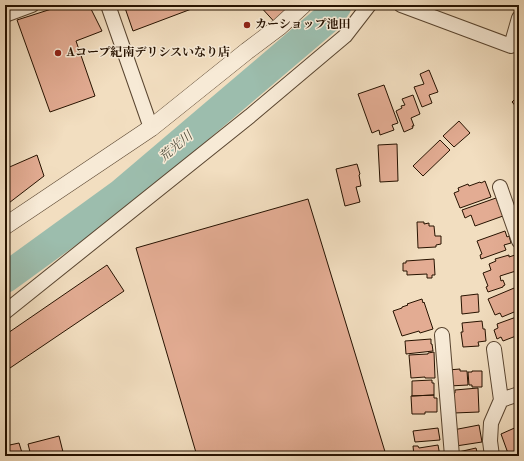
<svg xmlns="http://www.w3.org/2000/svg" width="524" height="461" viewBox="0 0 524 461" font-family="'Old Standard TT','Noto Serif JP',serif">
  <rect width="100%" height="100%" fill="#f2dec0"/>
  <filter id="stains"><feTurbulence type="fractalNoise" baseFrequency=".005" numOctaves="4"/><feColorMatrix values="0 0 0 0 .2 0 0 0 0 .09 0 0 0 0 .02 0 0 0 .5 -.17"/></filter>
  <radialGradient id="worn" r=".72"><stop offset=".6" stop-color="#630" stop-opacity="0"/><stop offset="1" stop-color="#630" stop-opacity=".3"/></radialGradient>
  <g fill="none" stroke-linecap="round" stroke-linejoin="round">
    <path stroke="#9cbdad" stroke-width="30" d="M5 278 121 194 329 17 337 5"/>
  </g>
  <path fill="#e3ac93" stroke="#261200" d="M64 5H89L102 31 76 41 95 96 50 112 17 20Z
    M124 5H202L133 31Z
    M259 5H303L279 27Z
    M429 70 438 92 429 95 432 103 422 107 414 87 424 84 420 74Z
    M384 85 398 123 392 125 394 130 380 135 379 130 372 133 358 94Z
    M413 95 420 114 411 118 414 126H412L413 128 404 132 396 111 402 108 401 106 405 105 402 99Z
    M519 95V110L512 102Z
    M459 121 470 133 454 147 443 136Z
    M440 140 450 150 423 176 413 166Z
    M397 144 398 181 380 182 378 145Z
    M37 155 44 176 5 206V169Z
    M357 164 360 174 359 175 361 186 356 187 360 202 345 206 336 169Z
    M485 181 491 197 460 208 454 193 459 191 458 188 468 184 469 186 480 182 481 183Z
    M519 185V201L515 191 518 190 516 186Z
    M496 198 503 216 475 226 471 215 465 218 462 210Z
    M308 199 386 455 383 456H197L136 248Z
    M417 222H424V224L429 223V226H434L435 236H441V244L436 245V247L418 248Z
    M505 231 507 237 509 236 511 243 504 245 506 250 481 259 480 255 482 254 477 241Z
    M509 255V257L515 255 518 263H519V270L500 276 501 281 503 280 505 285 503 286V287L488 292 486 287 488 286 483 273 491 270 489 264 496 261 495 259Z
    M434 259 435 275H432V278H427V274L407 275V271H403V263H406V261Z
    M107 265 124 291 10 368 5 362V335Z
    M519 286V310L502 317 500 313 495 315 488 299Z
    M478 294 479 312 462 314 461 296Z
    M422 299 423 303 424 302 433 329 420 333 419 331 402 336 393 311 402 308V307L408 305 407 304Z
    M519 316V339H517L516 336 503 341 501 337 497 339 494 330 498 328 497 324Z
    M482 321 483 329H485L486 341 478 342 479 346 463 347 461 332H463L462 323Z
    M431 339V344H432L433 351 406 354 405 341Z
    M434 352 435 378H425V377L411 378 409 355 428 354V353Z
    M460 369V371H467L468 385 449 386 448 370Z
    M472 371H482V387H472V385H469L468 372H472Z
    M432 380V383H434V395L412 396V381Z
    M478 388 479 412 454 413 453 394 455 393V390Z
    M434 395V398H437V412H425V414H412L411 396Z
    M479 425 482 442 456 446 453 430Z
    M519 426V452L509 456 501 434Z
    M438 428 440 440 415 442 413 431Z
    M59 436 64 456H31L28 444Z
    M19 443 23 456H5V446Z
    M438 445 440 456H414L413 446H418L419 448Z
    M476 448 478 456H455L454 453Z"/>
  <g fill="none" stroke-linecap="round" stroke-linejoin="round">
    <g stroke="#594530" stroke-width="16">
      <path id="minor" d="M108 5 151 128
        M401 5 511 46 519 18
        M5 15 32 5
        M500 187 519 241
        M5 312 250 116 345 36 369 5
        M442 335 452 456
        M494 349 501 400
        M492 456 490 441 491 423 501 400 519 394"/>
    </g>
    <g stroke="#594530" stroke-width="18">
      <path id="tertiary" d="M5 226 151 128 247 51 279 27 303 5"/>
    </g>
    <use href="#minor" stroke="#f7ead6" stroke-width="14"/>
    <use href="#tertiary" stroke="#f7ead6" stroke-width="17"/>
  </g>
  <g fill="#8f2418" stroke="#f7ead6" stroke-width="1.5">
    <circle cx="247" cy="25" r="4"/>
    <circle cx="58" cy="53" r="4"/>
  </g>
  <g text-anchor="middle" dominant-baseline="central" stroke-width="3" stroke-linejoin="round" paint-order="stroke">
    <g font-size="12" font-weight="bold" fill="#261200" stroke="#f7ead6" text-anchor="start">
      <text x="255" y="25">カーショップ池田</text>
      <text x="66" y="53">Aコープ紀南デリシスいなり店</text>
    </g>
    <g font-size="13" font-style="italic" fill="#4f4e3d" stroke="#f7ead6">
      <text transform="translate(176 147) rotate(-40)">荒光川</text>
    </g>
  </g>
  <rect width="524" height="461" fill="none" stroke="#f2dec0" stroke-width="20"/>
  <rect x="6" y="6" width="512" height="449" fill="none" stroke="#261200" stroke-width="2"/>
  <rect x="10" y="10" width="504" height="441" fill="none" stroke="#261200"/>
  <rect width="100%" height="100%" filter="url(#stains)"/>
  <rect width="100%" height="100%" fill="url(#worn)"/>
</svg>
